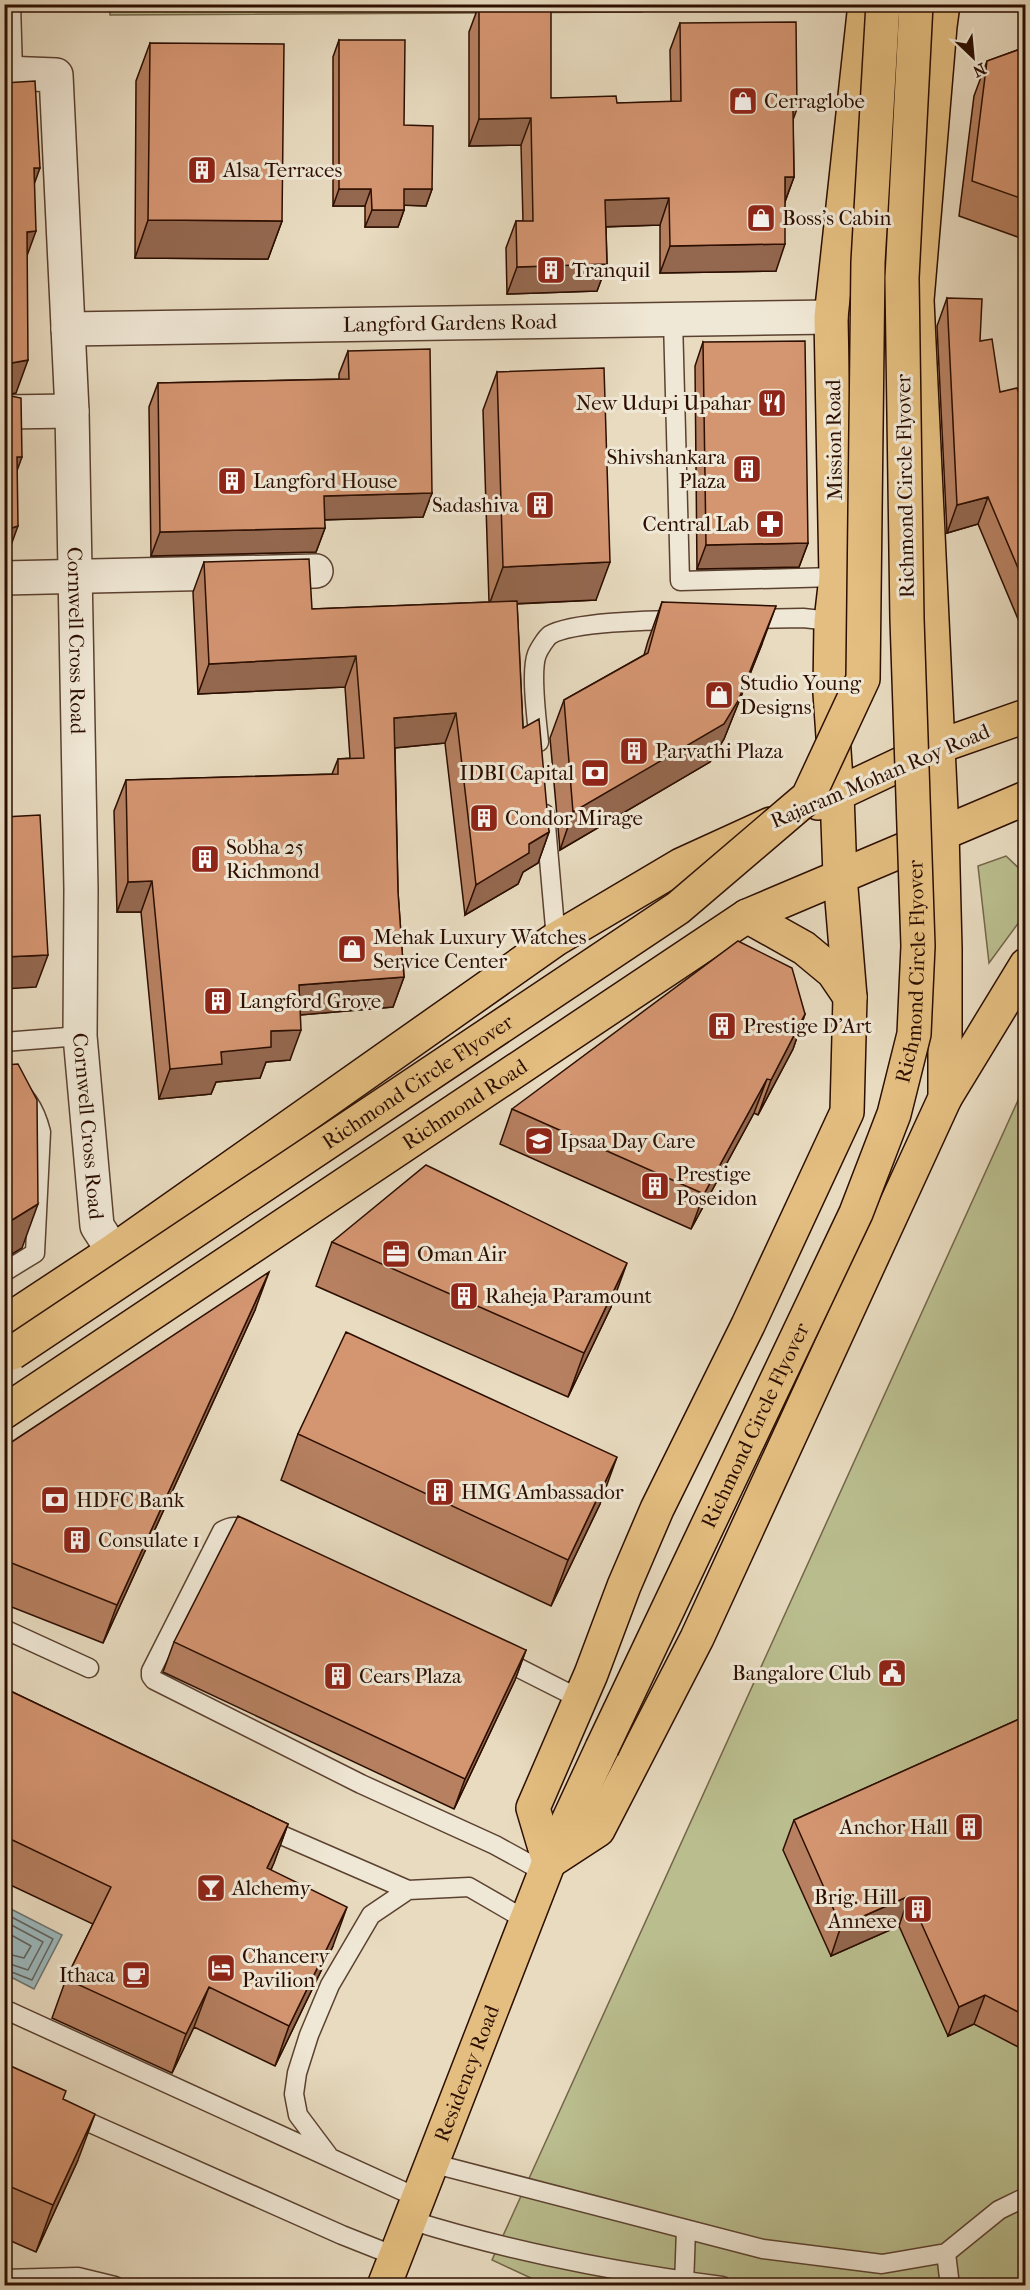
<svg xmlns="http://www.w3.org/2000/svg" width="1030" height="2290" viewBox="0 0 1030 2290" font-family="'IM FELL French Canon',serif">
  <rect width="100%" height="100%" fill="#e8dbc0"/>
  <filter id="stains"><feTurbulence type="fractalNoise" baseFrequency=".00333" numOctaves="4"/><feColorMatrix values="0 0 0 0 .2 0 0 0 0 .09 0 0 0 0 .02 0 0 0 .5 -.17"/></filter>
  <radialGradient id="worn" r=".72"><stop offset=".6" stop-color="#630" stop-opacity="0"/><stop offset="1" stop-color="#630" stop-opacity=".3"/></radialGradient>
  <path fill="#babe8f" stroke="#736648" stroke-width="1.5" d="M110 4 642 5V12L110 15Z
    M1006 856 1025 874V914L989 963 978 866Z
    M1025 1085V2285L548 2286 492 2260Z"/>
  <path fill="#9cb8bc" stroke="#6f7471" stroke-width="1.5" d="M5 1906 62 1935 34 1989 5 1974Z"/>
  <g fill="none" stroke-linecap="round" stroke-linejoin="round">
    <path stroke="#64635e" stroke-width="1.5" d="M4 1913 53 1939 32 1980 4 1969
      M4 1921 43 1942 28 1970 4 1962
      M4 1931 31 1946 24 1958 4 1953"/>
    <g stroke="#5b4130" stroke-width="21">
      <path id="lane" d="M11 4 13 72
        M673 320 680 581 836 577
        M749 619 803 618 831 621
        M539 742C537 722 530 671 537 654 539 649 546 638 550 635 571 622 652 620 679 620
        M545 814 556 939
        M4 1042 80 1036
        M4 1079C25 1093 35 1108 41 1132L35 1253 4 1272
        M255 1535C243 1528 235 1523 222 1531L151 1671V1676L154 1680 361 1784 495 1845 546 1873
        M4 1629 89 1668
        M499 1658 580 1699
        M263 1827 408 1890 469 1887 526 1920
        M4 2009 418 2198
        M70 2114 342 2235 395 2256
        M328 2155 298 2115 294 2094 297 2073 309 2035 330 1985 371 1915 408 1890
        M431 2163 763 2249 882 2264 946 2253 999 2210 1026 2197
        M410 2220C512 2252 616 2272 722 2286
        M946 2253 950 2286
        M4 2279 78 2277 115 2286
        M684 2286 686 2229"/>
    </g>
    <g stroke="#5b4130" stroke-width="36">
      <g id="street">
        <path id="s1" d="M4 73 56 75 72 411 81 889 80 1036 97 1226 113 1251"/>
        <path id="s2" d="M68 329 831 317"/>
        <path d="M4 412 72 411"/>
        <path d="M4 578 316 571"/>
      </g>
    </g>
    <g stroke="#2c0e00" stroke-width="36">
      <g id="primary">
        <path d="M818 803 937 747 1026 716"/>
        <path d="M747 916 804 948 833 972 850 997"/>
        <path d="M945 1098 1026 965"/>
        <path d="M4 1323 113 1251 556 939 681 865 771 824"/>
        <path id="s3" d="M4 1412 747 916 1026 798"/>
        <path d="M549 1862 598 1830 697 1638 945 1098V949L942 832 917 300 940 26 943 4"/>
        <path d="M549 1862 533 1808 591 1674 624 1586 657 1509 748 1325 847 1112 850 997 840 876 837 794 830 693 831 621 836 577 831 317 865 4"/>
        <path id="s4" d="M384 2286 549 1862 602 1748"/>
      </g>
    </g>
    <use href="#lane" stroke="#f0e8d6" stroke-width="18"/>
    <use href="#street" stroke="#f0e8d6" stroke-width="33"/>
    <use href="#primary" stroke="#e4be80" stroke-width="33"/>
    <g stroke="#2c0e00" stroke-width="36" stroke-linecap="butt">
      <g id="primary-bridge">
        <path id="s5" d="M12 1353 678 908 808 797 863 679 868 262 883 4"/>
        <path id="s6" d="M602 1748 856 1213 894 1114 914 1034 918 946 907 619 902 278 916 4"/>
      </g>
    </g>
    <use href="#primary-bridge" stroke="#e4be80" stroke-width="33"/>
  </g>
  <path fill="#b68061" stroke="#2c0e00" stroke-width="1.5" d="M479 5 551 98 617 103 671 102 670 50 680 23 793 119 794 177 785 202 776 271 660 273V225L606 227 607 264 597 291 507 294 506 248 516 221H523L521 145 469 146V32Z
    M339 40 432 189 426 206 404 205V210L398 227H365V206H333V57Z
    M150 43 282 221 268 259 135 258 136 81Z
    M1026 47V240L959 216 974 96 987 61Z
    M947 298 980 341 1000 392 1018 391 1026 389V638L978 524 947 533 937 326Z
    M703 342 808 543 799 567 697 569 695 366Z
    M348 351 432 493 423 517 324 520 325 528 316 552 151 556 149 407 158 383 339 379V374Z
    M497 372 596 600 517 604 523 728 549 832 538 863 523 872 518 884 465 915 445 743 395 748 398 892 404 977 393 1007 300 1015 290 1060 266 1062 260 1078 216 1082 211 1094 159 1099 141 912H117L114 811 126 780 332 774 338 759 350 758 345 687 198 694 193 592 204 562 312 609 489 602 483 410Z
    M662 602 762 644 724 739 710 762 560 850 550 738 564 700 644 655 648 641Z
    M805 1014 793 1049 758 1115 754 1113 691 1229 500 1144 512 1109Z
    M332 1242 611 1307 568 1397 316 1286Z
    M255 1310 103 1643 4 1604V1447Z
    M298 1434 600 1504 551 1606 281 1480Z
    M174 1642 526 1650 515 1680 454 1809 163 1672Z
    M4 1688 288 1824 271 1870 333 1946 275 2066 194 2027 172 2073 52 2018 66 1979 93 1924 4 1882Z
    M1026 1716V2051L974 2024 948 2036 899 1926 831 1956 783 1850 794 1820Z
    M4 2063 63 2099 78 2160 36 2252 4 2238Z"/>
  <path fill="#94684f" stroke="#2c0e00" stroke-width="1.5" d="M793 109H797L787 136Z
    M531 118 521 145 469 146 479 119Z
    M34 168H40L28 201Z
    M785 177H794L784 204Z
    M339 189H371L365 206H333Z
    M404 189H432L426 206 398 205Z
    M669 198 660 225 596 227 605 200Z
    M372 210H404L398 227H365Z
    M148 220 282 221 268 259 135 258Z
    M36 231 24 264 27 232Z
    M785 244 776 271 660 273 670 246Z
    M607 264 597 291 507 294 517 267Z
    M28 360 16 393 4 395V365L6 364Z
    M17 457H22L10 490Z
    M432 493 423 517 315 520 324 496Z
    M988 497 978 524 947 533 957 505Z
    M18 526 6 559 4 560V531L6 530Z
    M325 528 316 552 151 556 160 532Z
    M808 543 799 567 697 569 706 545Z
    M610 562 596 600 489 605 503 567Z
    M776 606 762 644 724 739 710 762 560 850 573 812Z
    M356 656 345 687 198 694 209 664Z
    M456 713 445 743 383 749 394 718Z
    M549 832 538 863 523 872 518 884 465 915 476 885 529 844Z
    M152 881 141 912H117L128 882Z
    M48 955 36 987 4 989V957Z
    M404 977 393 1007 288 1016 299 985Z
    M805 1014 793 1049 758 1115 771 1080Z
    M301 1030 290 1060 266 1062 260 1078 216 1082 211 1094 159 1099 170 1069 221 1052 271 1031Z
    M767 1079 754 1113 691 1229 704 1194Z
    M38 1204 22 1248 4 1259V1225Z
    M627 1263 611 1307 568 1397 584 1353Z
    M269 1272 255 1310 103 1643 117 1605Z
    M617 1457 600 1504 551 1606 568 1560Z
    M526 1650 515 1680 454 1809 465 1779Z
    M288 1824 274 1863 252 1908 267 1868Z
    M909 1896 899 1926 831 1956 841 1926Z
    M347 1907 333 1946 275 2066 289 2026Z
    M209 1987 194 2027 172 2073 186 2034Z
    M985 1995 974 2024 948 2036 959 2007Z
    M95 2114 78 2160 36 2252 53 2205Z"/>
  <path fill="#d49571" stroke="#2c0e00" stroke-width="1.5" d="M509 4H551V98L616 96 617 103 681 101 680 23 796 22 797 109H793L794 177H785V244L670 246 669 198 605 200 607 264 517 267 516 221H533L531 118 479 119V5Z
    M339 40H405L404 125 433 126 432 189H404V210H372L371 189H339Z
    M150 43 284 44 282 221 148 220Z
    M1026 47V200L972 181 987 61Z
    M35 81 40 168H34L36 231 27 232 28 360 6 364 4 365V83Z
    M947 298 982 299 980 341 992 339 1000 392 1017 388 1018 391 1026 389V587L988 497 957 505Z
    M805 341 808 543 706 545 703 342Z
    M430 349 432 493 324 496 325 528 160 532 158 383 349 379 348 351Z
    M604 368 610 562 503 567 497 372Z
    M4 393 6 395 21 398 22 457H17L18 526 6 530 4 531Z
    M309 559 312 609 517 601 523 728 539 719 549 832 529 844V853L476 885 456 713 394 718 398 892 404 977 299 985 301 1030 271 1031V1047L221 1052 222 1064 170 1069 152 881 128 882 126 780 338 774V759L364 758 356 656 209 664 204 562Z
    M662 602 776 606 738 701 724 724 573 812 564 700 648 653Z
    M40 815 48 955 4 957V817Z
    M738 941 792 968 805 1014 771 1080 767 1079 704 1194 512 1109Z
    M18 1064 37 1100 38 1204 4 1225V1065Z
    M426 1165 627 1263 584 1353 332 1242Z
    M269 1272 117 1605 4 1560V1447Z
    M346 1332 617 1457 568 1560 298 1434Z
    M238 1516 526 1650 465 1779 174 1642Z
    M4 1688 288 1824 267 1868 347 1907 289 2026 209 1987 186 2034 66 1979 111 1887 4 1836Z
    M1026 1716V2016L985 1995 959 2007 909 1896 841 1926 794 1820Z
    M4 2063 66 2091 63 2099 95 2114 53 2205 4 2184Z"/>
  <defs>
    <g id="shop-square" transform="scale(1.5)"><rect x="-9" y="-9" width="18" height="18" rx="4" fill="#8f2418" stroke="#f0e8d6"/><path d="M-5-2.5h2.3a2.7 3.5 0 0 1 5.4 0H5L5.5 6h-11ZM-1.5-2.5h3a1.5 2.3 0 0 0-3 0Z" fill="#fff"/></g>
    <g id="building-square" transform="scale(1.5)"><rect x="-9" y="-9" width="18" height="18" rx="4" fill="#8f2418" stroke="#f0e8d6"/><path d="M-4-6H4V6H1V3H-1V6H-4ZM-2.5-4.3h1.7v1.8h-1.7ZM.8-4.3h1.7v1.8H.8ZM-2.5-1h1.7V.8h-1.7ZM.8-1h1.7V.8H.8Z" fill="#fff"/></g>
    <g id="restaurant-square" transform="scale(1.5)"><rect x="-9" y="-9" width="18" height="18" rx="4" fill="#8f2418" stroke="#f0e8d6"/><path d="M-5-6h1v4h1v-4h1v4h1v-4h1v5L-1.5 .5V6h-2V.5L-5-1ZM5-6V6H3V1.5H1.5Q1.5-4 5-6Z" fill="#fff"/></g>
    <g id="pharmacy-square" transform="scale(1.5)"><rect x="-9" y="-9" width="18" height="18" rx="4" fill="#8f2418" stroke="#f0e8d6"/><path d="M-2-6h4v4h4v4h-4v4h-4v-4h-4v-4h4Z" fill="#fff"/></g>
    <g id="bank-square" transform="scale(1.5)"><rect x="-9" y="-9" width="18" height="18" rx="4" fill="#8f2418" stroke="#f0e8d6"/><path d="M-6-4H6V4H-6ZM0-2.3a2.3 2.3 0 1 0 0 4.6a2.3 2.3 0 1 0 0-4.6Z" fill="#fff"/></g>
    <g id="school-square" transform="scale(1.5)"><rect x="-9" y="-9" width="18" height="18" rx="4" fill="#8f2418" stroke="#f0e8d6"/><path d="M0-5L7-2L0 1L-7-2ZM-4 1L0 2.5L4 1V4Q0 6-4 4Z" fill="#fff"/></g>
    <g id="office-square" transform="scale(1.5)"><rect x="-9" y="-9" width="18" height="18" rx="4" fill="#8f2418" stroke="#f0e8d6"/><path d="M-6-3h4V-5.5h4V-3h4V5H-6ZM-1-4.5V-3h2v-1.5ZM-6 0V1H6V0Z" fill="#fff"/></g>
    <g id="civic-square" transform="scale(1.5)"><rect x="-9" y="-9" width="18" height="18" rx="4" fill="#8f2418" stroke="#f0e8d6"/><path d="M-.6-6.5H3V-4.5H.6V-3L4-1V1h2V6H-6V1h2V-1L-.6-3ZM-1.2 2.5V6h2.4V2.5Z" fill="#fff"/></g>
    <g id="bar-square" transform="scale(1.5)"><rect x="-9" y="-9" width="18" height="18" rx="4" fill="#8f2418" stroke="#f0e8d6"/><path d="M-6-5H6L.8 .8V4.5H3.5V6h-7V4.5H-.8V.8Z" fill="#fff"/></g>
    <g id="hotel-square" transform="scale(1.5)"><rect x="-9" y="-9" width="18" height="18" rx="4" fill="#8f2418" stroke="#f0e8d6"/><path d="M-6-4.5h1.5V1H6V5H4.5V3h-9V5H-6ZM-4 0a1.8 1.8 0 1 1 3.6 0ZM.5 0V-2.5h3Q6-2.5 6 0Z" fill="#fff"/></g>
    <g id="cafe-square" transform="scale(1.5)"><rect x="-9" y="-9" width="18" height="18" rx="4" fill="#8f2418" stroke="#f0e8d6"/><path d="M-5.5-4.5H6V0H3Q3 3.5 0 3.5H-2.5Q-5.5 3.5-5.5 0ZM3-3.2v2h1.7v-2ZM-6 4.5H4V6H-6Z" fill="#fff"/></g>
  </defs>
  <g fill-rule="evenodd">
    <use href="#shop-square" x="743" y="101"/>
    <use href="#building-square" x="202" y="170"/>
    <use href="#shop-square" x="761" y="218"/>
    <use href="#building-square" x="551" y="270"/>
    <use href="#restaurant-square" x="772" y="403"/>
    <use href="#building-square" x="747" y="469"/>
    <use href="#building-square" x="232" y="481"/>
    <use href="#building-square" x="540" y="505"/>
    <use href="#pharmacy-square" x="770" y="524"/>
    <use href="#shop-square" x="719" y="695"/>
    <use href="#building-square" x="634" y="751"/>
    <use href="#bank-square" x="595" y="773"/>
    <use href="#building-square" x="484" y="818"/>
    <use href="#building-square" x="205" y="859"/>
    <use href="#shop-square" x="352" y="949"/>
    <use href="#building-square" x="218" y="1001"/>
    <use href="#building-square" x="722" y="1026"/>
    <use href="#school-square" x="539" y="1141"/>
    <use href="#building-square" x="655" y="1186"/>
    <use href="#office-square" x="396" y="1254"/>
    <use href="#building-square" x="464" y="1296"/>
    <use href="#building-square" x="440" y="1492"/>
    <use href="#bank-square" x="55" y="1500"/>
    <use href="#building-square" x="77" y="1540"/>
    <use href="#civic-square" x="892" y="1673"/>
    <use href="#building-square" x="338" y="1676"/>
    <use href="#building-square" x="969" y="1827"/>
    <use href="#bar-square" x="211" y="1888"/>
    <use href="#building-square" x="918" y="1909"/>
    <use href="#hotel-square" x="221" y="1968"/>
    <use href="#cafe-square" x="136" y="1975"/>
  </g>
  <g text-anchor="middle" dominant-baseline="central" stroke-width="6" stroke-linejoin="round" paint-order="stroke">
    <g font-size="21" fill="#2c0e00" stroke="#f0e8d6" text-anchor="start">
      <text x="764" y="101">Cerraglobe</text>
      <text x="223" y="170">Alsa Terraces</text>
      <text x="782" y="218">Boss's Cabin</text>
      <text x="572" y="270">Tranquil</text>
      <text x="751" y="403" text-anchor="end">New Udupi Upahar</text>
      <text x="726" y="457" text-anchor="end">Shivshankara<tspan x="726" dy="24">Plaza</tspan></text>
      <text x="253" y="481">Langford House</text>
      <text x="519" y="505" text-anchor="end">Sadashiva</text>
      <text x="749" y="524" text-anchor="end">Central Lab</text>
      <text x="740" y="683">Studio Young<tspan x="740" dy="24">Designs</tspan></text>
      <text x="655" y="751">Parvathi Plaza</text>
      <text x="574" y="773" text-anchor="end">IDBI Capital</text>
      <text x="505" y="818">Condor Mirage</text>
      <text x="226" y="847">Sobha 25<tspan x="226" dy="24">Richmond</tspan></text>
      <text x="373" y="937">Mehak Luxury Watches<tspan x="373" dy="24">Service Center</tspan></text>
      <text x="239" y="1001">Langford Grove</text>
      <text x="743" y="1026">Prestige D'Art</text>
      <text x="560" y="1141">Ipsaa Day Care</text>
      <text x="676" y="1174">Prestige<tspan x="676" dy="24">Poseidon</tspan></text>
      <text x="417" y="1254">Oman Air</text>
      <text x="485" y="1296">Raheja Paramount</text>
      <text x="461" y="1492">HMG Ambassador</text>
      <text x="76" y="1500">HDFC Bank</text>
      <text x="98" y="1540">Consulate 1</text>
      <text x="871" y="1673" text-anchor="end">Bangalore Club</text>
      <text x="359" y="1676">Cears Plaza</text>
      <text x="948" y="1827" text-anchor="end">Anchor Hall</text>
      <text x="232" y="1888">Alchemy</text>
      <text x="897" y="1897" text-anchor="end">Brig. Hill<tspan x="897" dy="24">Annexe</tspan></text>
      <text x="242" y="1956">Chancery<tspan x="242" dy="24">Pavilion</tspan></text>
      <text x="115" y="1975" text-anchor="end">Ithaca</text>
    </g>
    <g font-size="21" fill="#2c0e00" stroke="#f0e8d6">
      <text stroke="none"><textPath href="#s2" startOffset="382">Langford Gardens Road</textPath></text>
      <text transform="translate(834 440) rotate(-91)">Mission Road</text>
      <text transform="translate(905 486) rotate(-91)">Richmond Circle Flyover</text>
      <text stroke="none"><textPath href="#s1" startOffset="618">Cornwell Cross Road</textPath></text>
      <text transform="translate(880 776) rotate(-23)">Rajaram Mohan Roy Road</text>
      <text stroke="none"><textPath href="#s6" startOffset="843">Richmond Circle Flyover</textPath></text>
      <text stroke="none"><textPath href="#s5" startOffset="488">Richmond Circle Flyover</textPath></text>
      <text stroke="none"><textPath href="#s3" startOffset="554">Richmond Road</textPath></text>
      <text stroke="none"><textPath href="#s1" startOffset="1104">Cornwell Cross Road</textPath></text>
      <text stroke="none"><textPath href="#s6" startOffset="357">Richmond Circle Flyover</textPath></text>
      <text stroke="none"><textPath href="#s4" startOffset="228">Residency Road</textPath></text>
    </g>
  </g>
  <rect width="1030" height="2290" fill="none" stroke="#e8dbc0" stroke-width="24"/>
  <rect x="6" y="6" width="1018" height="2278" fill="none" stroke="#2c0e00" stroke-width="3"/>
  <rect x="12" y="12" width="1006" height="2266" fill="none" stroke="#2c0e00" stroke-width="1.5"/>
  <g transform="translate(973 57) rotate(154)" stroke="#f0e8d6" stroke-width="4.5" paint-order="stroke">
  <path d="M0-4.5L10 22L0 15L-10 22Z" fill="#2c0e00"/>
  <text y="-9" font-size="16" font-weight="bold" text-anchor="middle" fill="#2c0e00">N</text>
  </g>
  <rect width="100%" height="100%" filter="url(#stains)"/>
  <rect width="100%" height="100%" fill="url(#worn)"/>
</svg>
